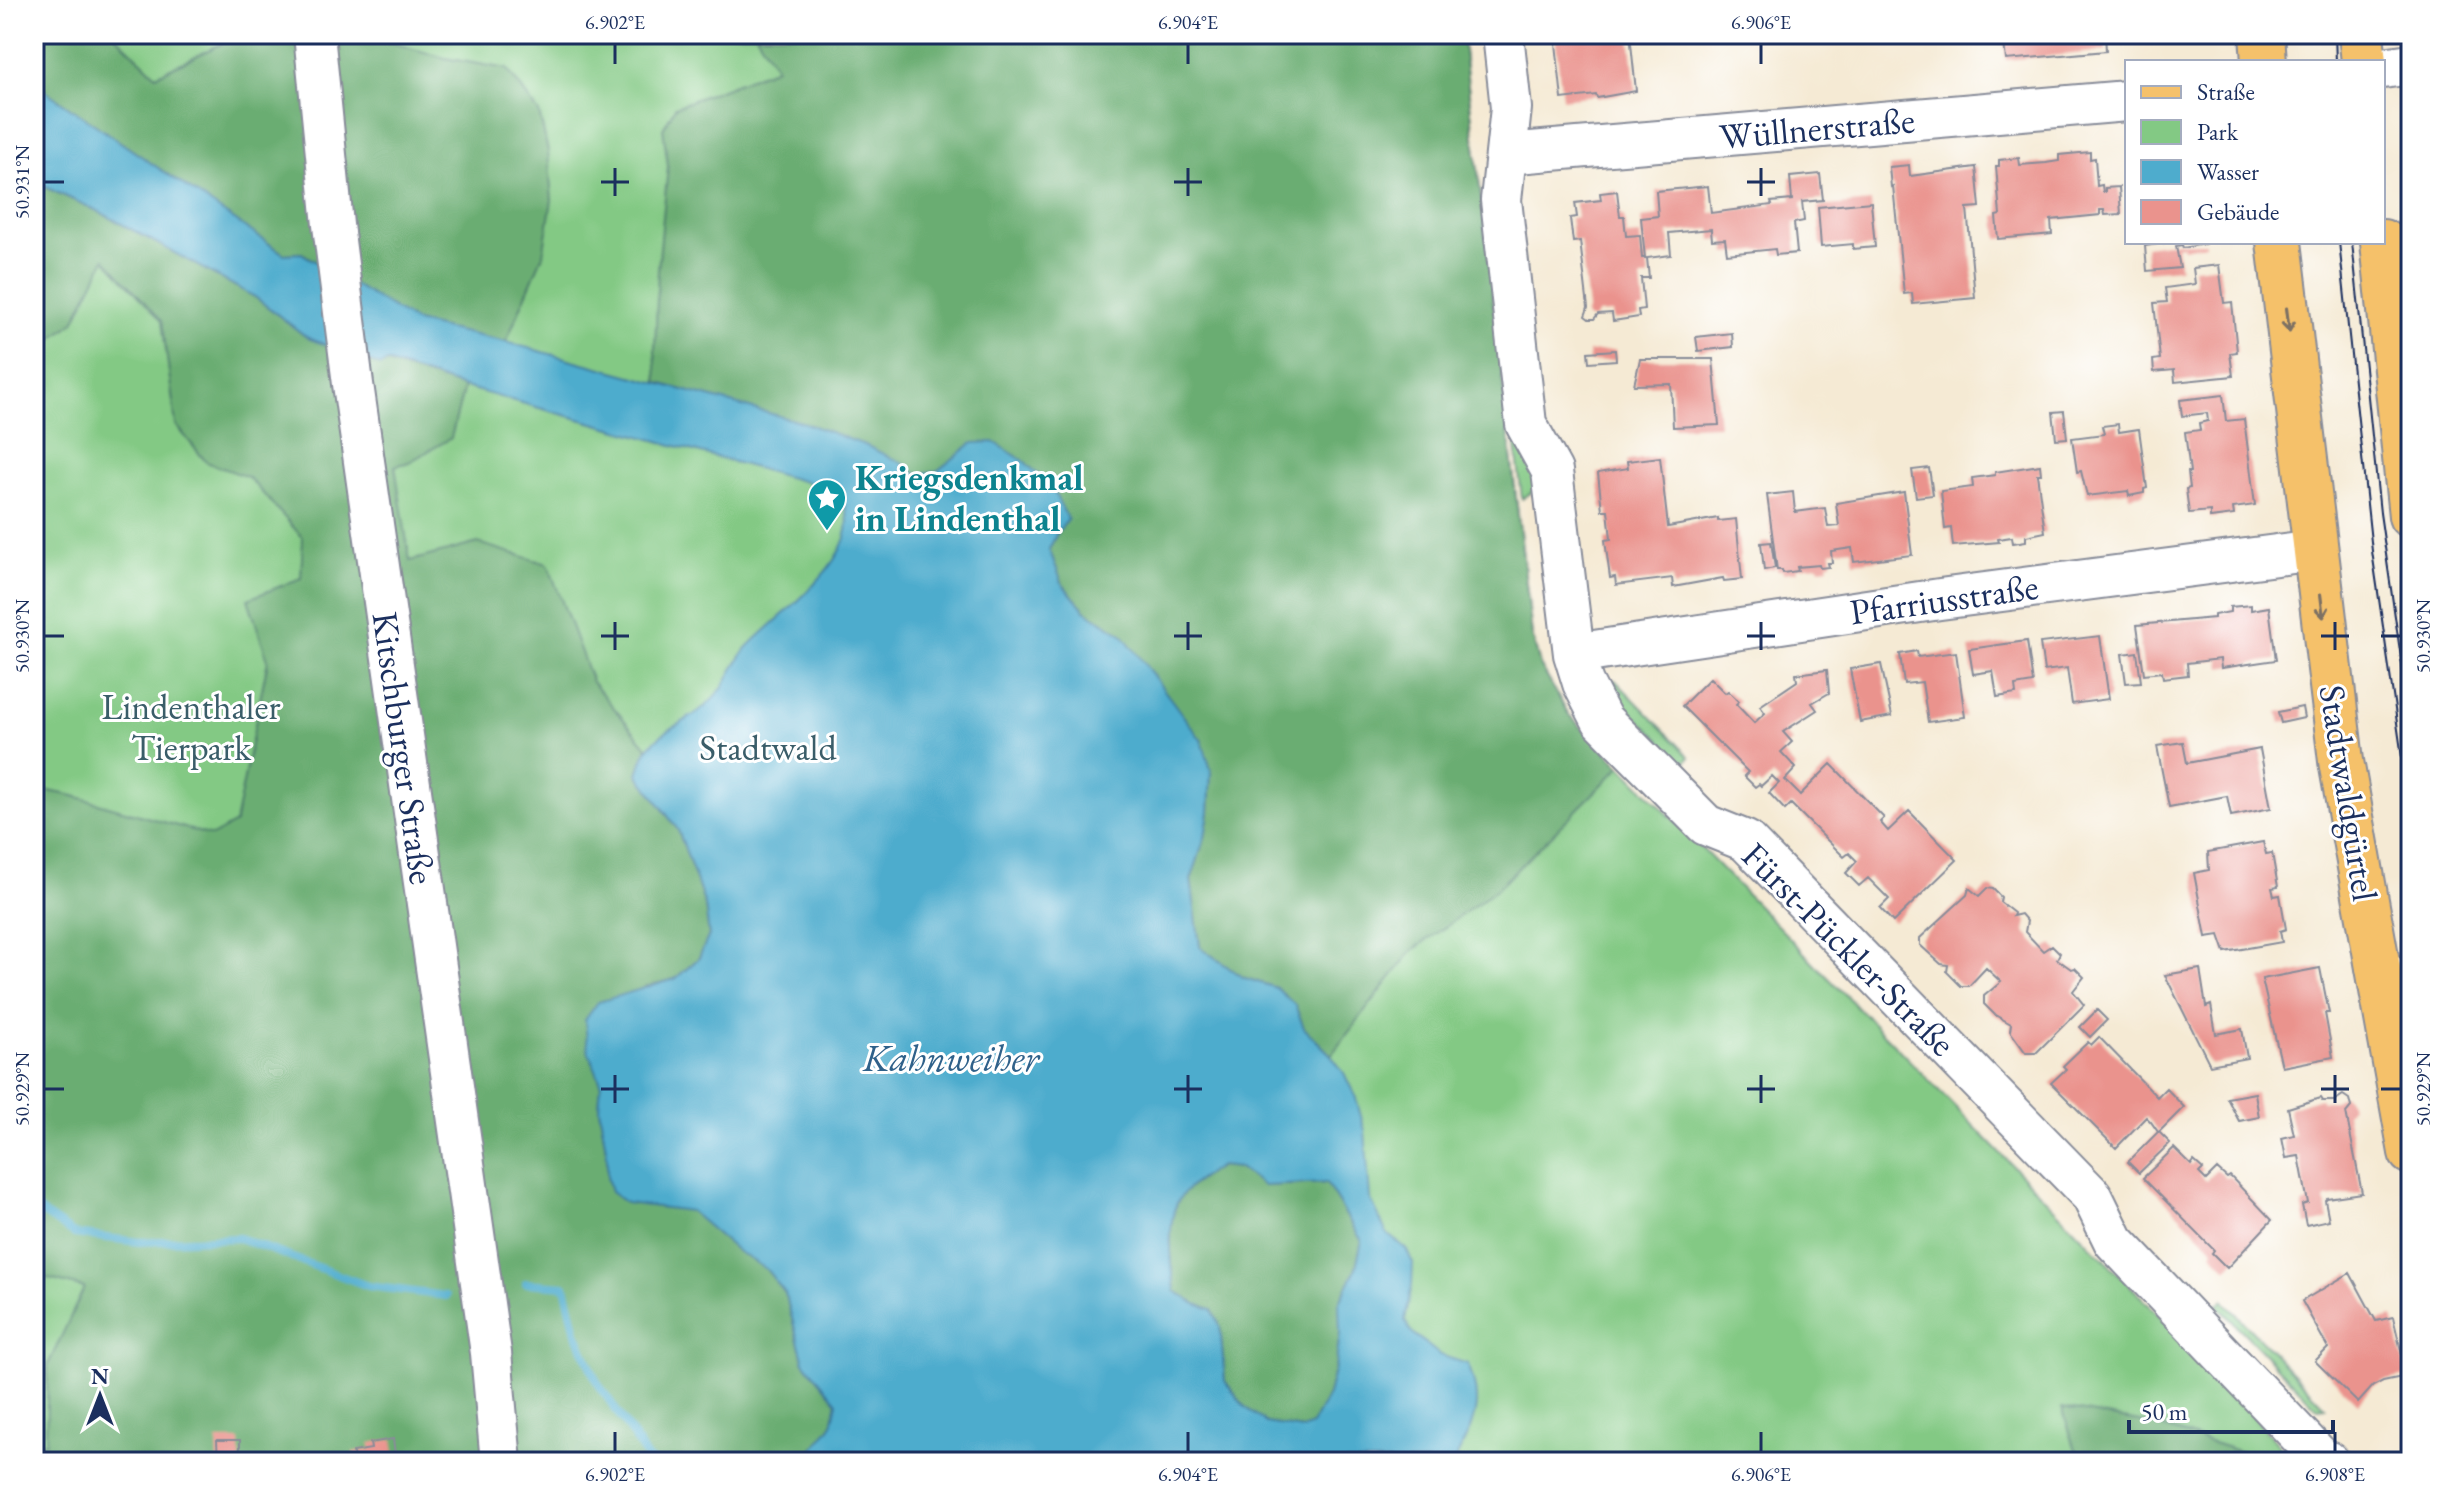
<svg xmlns="http://www.w3.org/2000/svg" width="2445" height="1496" viewBox="0 0 2445 1496" font-family="'EB Garamond',serif">
  <rect width="100%" height="100%" fill="#fff"/>
  <filter id="ink" filterUnits="userSpaceOnUse"><feTurbulence type="fractalNoise" baseFrequency=".0125" numOctaves="2"/><feDisplacementMap in="SourceGraphic" scale="16" xChannelSelector="R" yChannelSelector="G"/><feConvolveMatrix kernelMatrix="1 2 1 2 8 2 1 2 1" color-interpolation-filters="sRGB"/></filter>
  <filter id="wash" filterUnits="userSpaceOnUse"><feTurbulence type="fractalNoise" baseFrequency=".006" numOctaves="4" result="noise"/><feDisplacementMap in="SourceGraphic" scale="32" xChannelSelector="R" yChannelSelector="G"/><feGaussianBlur stdDeviation="1.8" result="paint"/><feColorMatrix in="noise" values="0 0 0 0 0 0 0 0 0 0 0 0 0 0 0 0 0 1.4 0 .05"/><feComposite in="paint" operator="in"/></filter>
  <g filter="url(#wash)">
    <rect width="100%" height="100%" fill="#f5ead4"/>
    <path fill="#83c984" stroke="#4f7c71" stroke-width="2" d="M34 34H1462L1532 634 1540 665 1569 715 1621 766 2202 1359 2294 1462H34Z
      M1486 180 1542 485 1522 499Z
      M1615 680 1690 757 1684 763 1626 707 1622 725 1610 697 1611 683Z
      M2223 1300 2325 1407 2317 1408 2217 1305Z"/>
    <path fill="#6aad72" stroke="#426e68" stroke-width="2" d="M34 34H114L156 75 223 43 263 34H362L445 58 507 69 539 113 548 151 552 200 543 255 506 342 415 322 302 253 284 254 34 83Z
      M756 34H1462L1532 635 1540 665 1569 715 1621 766 1497 889 1412 951 1331 1055 1304 1028 1295 1005 1276 988 1242 977 1200 947 1191 880 1205 837 1209 812 1211 770 1122 634 1085 610 1063 585 1049 549 1058 531 951 462 937 471 916 474 902 463 657 382 655 351 658 269 668 166 663 129 675 107 776 68Z
      M34 182 100 212 255 297 308 338 464 387 451 438 409 462 395 466 410 561 478 543 548 564 592 682 648 748 638 774 678 830 705 905 709 935 699 958 675 979 645 987 588 1050 601 1083 599 1108 607 1154V1177L676 1208 690 1210 737 1251 766 1269 785 1293 804 1362 837 1402 832 1425 803 1462H34V1444L46 1442 48 1365 84 1288 34 1275V788L74 796 212 836 235 823 268 660 248 599 301 578 303 538 248 477 206 462 176 425 162 321 105 259 74 322 37 350 34 347Z
      M1220 1166 1239 1168 1264 1186 1326 1183 1362 1241 1355 1271 1340 1303V1333L1336 1363 1328 1395 1313 1425 1302 1429 1266 1423 1244 1406 1225 1381 1220 1326 1212 1309 1196 1304 1175 1291C1172 1267 1166 1225 1177 1203 1186 1186 1205 1176 1220 1166Z
      M2062 1408 2156 1425 2273 1462H2080Z"/>
    <path fill="#4eaccd" stroke="#346e96" stroke-width="2" fill-rule="evenodd" d="M34 83 284 254 301 253 416 322 506 342 805 423 867 446 902 463 916 474 937 471 973 443 994 442 1024 461 1052 488 1068 520 1058 531 1049 549 1063 585 1085 610 1122 634 1202 741 1211 770 1209 812 1205 837 1191 880 1200 947 1242 977 1276 988 1295 1005 1304 1028 1331 1055 1344 1073 1356 1098 1365 1131 1370 1198 1387 1234 1406 1249 1413 1263 1412 1285 1405 1320 1411 1332 1440 1355 1468 1364C1485 1406 1473 1424 1454 1462H803L832 1425 837 1402 804 1362 785 1293 766 1269 737 1251 690 1211 626 1203 611 1192 607 1177V1154L599 1108 601 1083 588 1050 585 1020 598 1002 675 979 699 958 709 935 705 905 678 830 638 774C641 765 644 753 650 746 666 727 692 720 709 703 726 688 733 665 747 648 778 614 886 543 834 490L464 387 387 362 381 366 308 338 255 297 100 212 34 182ZM1220 1166 1239 1168 1264 1186 1326 1183 1362 1241 1355 1271 1339 1303 1340 1333 1336 1363 1328 1395 1312 1425 1302 1429 1266 1423 1244 1406 1225 1381 1220 1326 1212 1309 1196 1304 1175 1291C1172 1267 1166 1225 1177 1203 1186 1186 1205 1176 1220 1166Z"/>
    <g fill="none" stroke-linecap="round" stroke-linejoin="round">
      <path stroke="#4eaccd" stroke-width="8" d="M34 1207 74 1234 139 1242 239 1238 368 1286 446 1296
        M526 1283 565 1286 576 1332 596 1380 648 1459 653 1462"/>
    </g>
    <g id="blocks">
      <path fill="#ea938d" d="M1555 34H1630L1636 91 1597 98 1596 95 1562 99Z
        M2003 34H2105L2106 51 2006 60Z
        M2090 152V159L2095 158 2097 186 2102 185 2103 192H2105V188L2119 187 2121 214 2105 215 2104 210H2100V215L2051 220 2052 234 1998 239 1996 216 2000 215 1996 166H1999V160L2019 158 2020 165 2046 163 2059 161V155Z
        M1909 165 1910 176 1976 167 1980 207 1967 208 1975 298 1913 304 1912 293 1904 294 1893 186 1891 187 1889 167Z
        M1820 174 1823 200 1802 202 1804 221 1794 223 1797 253 1776 255 1775 249 1727 254 1725 239 1712 240 1711 229 1669 233 1671 255 1647 258 1649 278H1641L1644 309 1638 310 1639 317 1613 321 1612 313 1598 314 1594 319H1589L1585 316 1588 308 1580 241 1573 242 1570 218 1577 217 1575 203 1601 200 1600 193 1617 191 1620 216H1624L1626 236 1640 235 1642 258H1645L1641 218 1658 216 1656 191 1708 186 1711 213 1772 205 1771 202 1792 200 1790 177Z
        M1871 202 1875 247 1853 249V244L1821 247 1818 207Z
        M2172 242H2205V244L2183 248 2182 245 2176 246 2180 268 2147 271 2145 246Z
        M2219 265 2224 303 2232 302 2237 352 2230 353 2233 376 2175 382 2174 370 2154 372 2153 360 2160 359 2154 303 2167 302 2165 288 2195 284 2193 268Z
        M1732 333 1733 347 1698 351 1696 337Z
        M1615 350 1616 360 1589 362 1588 352Z
        M1640 359H1713L1719 425 1673 427 1671 384 1634 385Z
        M2223 395 2226 421 2244 419 2255 505 2233 508 2234 515 2210 518V511L2189 513 2186 489 2190 488 2188 472H2190L2185 432 2200 430 2199 423 2208 421 2207 413 2182 416 2180 400Z
        M2064 411 2067 438 2056 439 2053 412Z
        M2118 424 2119 432 2139 429 2147 488 2144 489V493L2129 496 2128 491 2087 496 2081 471 2077 472 2072 438 2104 434 2102 426Z
        M1660 457 1668 527 1718 518V521L1736 519 1742 579 1724 581 1723 578 1673 587 1672 578 1616 585 1615 577 1610 578 1605 540 1611 539 1608 510H1602L1598 473 1628 468 1627 461Z
        M2040 465 2041 474H2037L2045 532 2026 536V541L2013 543 2012 537 1998 539 1999 542 1953 546 1951 528 1945 529 1941 491 1973 487 1972 478 1995 475V472Z
        M1929 468 1933 495 1916 497 1912 470Z
        M1793 492 1795 512 1825 508 1828 527 1839 526 1836 503 1904 492 1912 555 1854 562 1852 548 1831 551 1832 563H1828L1829 567 1820 568 1819 565 1797 567 1798 571 1783 573 1782 570H1777L1767 495Z
        M1771 542 1775 568 1764 570 1761 543Z
        M2251 605V610L2269 607 2276 660 2221 668 2220 659 2187 663 2188 675 2163 678 2162 672 2144 674 2137 625 2214 618V615L2230 612V607Z
        M2100 636 2109 699 2072 704 2067 668 2044 671 2040 643Z
        M2027 641 2033 683 2015 686 2016 694 1997 697 1993 671 1973 674 1969 649Z
        M1917 651 1918 657 1956 652 1965 717 1928 722 1922 682 1904 684 1900 654Z
        M2137 652 2141 682 2126 683 2122 654Z
        M1881 664 1892 716 1860 722 1850 669Z
        M1827 670 1829 693 1812 703 1817 710 1783 732 1792 742 1781 752 1796 768 1785 780 1800 795 1831 764 1884 818 1880 822 1888 831 1909 811 1957 860 1893 922 1880 908 1889 899 1868 878 1859 886 1846 873 1857 861 1849 853 1844 857 1791 804 1785 810 1769 793 1779 783 1772 776 1761 786 1759 784 1755 787 1744 776 1748 772 1682 706 1710 678 1725 693 1728 691 1739 701 1736 704 1754 723 1765 713 1760 706 1797 681 1796 674Z
        M2302 707 2304 718 2281 723 2278 712Z
        M2183 742 2187 763 2260 749 2271 808 2231 816 2227 796 2169 807 2157 746Z
        M2263 842 2266 854 2272 853 2278 887 2272 888 2274 896 2280 895 2286 929 2280 931 2282 942 2225 952 2219 935 2206 937 2194 873 2209 870 2208 852Z
        M1969 888 1979 896 1987 888 1993 889 2001 897 2000 902 2014 913 2013 916 2021 914 2027 921 2025 932 2043 951 2052 945 2060 953 2057 959 2071 969 2075 968 2084 977 2073 991 2084 1005 2036 1053H2026L2010 1031 2011 1024 1995 1015 1984 1004V996L2001 982 1986 968 1969 986H1961L1947 972 1948 965 1941 964 1920 945V938L1967 895Z
        M2320 968 2329 1013H2325L2333 1057 2282 1067 2262 979Z
        M2200 969 2206 1007 2211 1005 2216 1034 2242 1029 2247 1058 2210 1065 2165 975Z
        M2097 1010 2107 1020 2090 1037 2080 1027Z
        M2099 1037 2157 1097 2166 1088 2184 1107 2159 1132 2170 1143 2139 1173 2128 1162 2158 1132 2151 1122 2146 1117 2116 1148 2051 1083 2066 1069 2063 1066 2088 1042 2091 1045Z
        M2255 1093 2259 1117 2239 1121 2227 1098Z
        M2343 1095 2349 1099 2351 1107 2346 1113 2362 1193 2327 1198 2325 1200 2329 1220 2306 1225 2302 1205 2308 1203 2299 1156 2286 1158 2282 1138 2294 1135 2288 1108 2320 1098 2322 1101H2334Z
        M2174 1148 2191 1165 2194 1161 2203 1169 2199 1173 2206 1180 2217 1169 2227 1178 2230 1176 2272 1220 2227 1268 2212 1253 2214 1250 2143 1178Z
        M2350 1273 2376 1321 2393 1317 2407 1376 2383 1381 2373 1386 2358 1403 2315 1361 2328 1348 2302 1301Z
        M393 1439 396 1462H355L353 1452 371 1449 370 1443Z
        M217 1440H240V1462H218Z"/>
    </g>
  </g>
  <g filter="url(#ink)">
    <use href="#blocks" fill-opacity="0" stroke="#888c99" stroke-width="2"/>
    <g fill="none" stroke-linecap="round" stroke-linejoin="round">
      <g stroke="#888c99" stroke-width="44">
        <path id="minor" d="M314 34 333 225 353 384 491 1353 501 1462
          M1503 34 1511 108 1501 200 1526 424 1552 471 1574 654 1583 683 1602 720 1706 825 1746 841 2092 1196 2114 1241 2323 1460 2329 1462
          M2383 68 2411 64
          M1506 154 2127 101
          M1574 654 1940 599 2315 550
          M2376 966 2411 991"/>
      </g>
      <g stroke="#888c99" stroke-width="48">
        <path id="major" d="M2262 34 2264 62
          M2361 34 2364 62
          M2279 242 2341 761 2411 1152
          M2383 242 2411 516"/>
      </g>
      <use href="#minor" stroke="#fff" stroke-width="40"/>
      <use href="#major" stroke="#f5c16b" stroke-width="44"/>
      <path stroke="#1b2f5e" stroke-width="2" d="M2335 34 2336 62
        M2339 242 2372 551 2411 819
        M2352 242 2380 513 2411 727"/>
    </g>
    <defs><path id="oneway-shaft" d="M-6 0H5M1.5-3L5.5 0L1.5 3" fill="none" stroke-width="1.6" stroke-linecap="round" stroke-linejoin="round" transform="scale(2)"/></defs>
    <g stroke="#7d7164">
      <use href="#oneway-shaft" transform="translate(2288 320) rotate(83)"/>
      <use href="#oneway-shaft" transform="translate(2322 606) rotate(83)"/>
    </g>
  </g>
  <path fill="none" stroke="#1b2f5e" stroke-width="3" d="M615 44V64M1188 44V64M1761 44V64M615 168V196M1188 168V196M1761 168V196M44 182H64M601 182H629M1174 182H1202M1747 182H1775M615 622V650M1188 622V650M1761 622V650M2335 622V650M44 636H64M601 636H629M1174 636H1202M1747 636H1775M2321 636H2349M2381 636H2401M615 1075V1103M1188 1075V1103M1761 1075V1103M2335 1075V1103M44 1089H64M601 1089H629M1174 1089H1202M1747 1089H1775M2321 1089H2349M2381 1089H2401M615 1432V1452M1188 1432V1452M1761 1432V1452M2335 1432V1452"/>
  <defs>
    <g id="sight-pin" transform="scale(2)"><path d="M0 17L-7.5 6A9.5 9.5 0 1 1 7.5 6Z" fill="#0f9aa8" stroke="#fff"/><path d="M0-6L1.8-2.2L6-1.7L2.9 1.2L3.7 5.4L0 3.3L-3.7 5.4L-2.9 1.2L-6-1.7L-1.8-2.2Z" fill="#fff"/></g>
  </defs>
  <g fill-rule="evenodd">
    <use href="#sight-pin" x="827" y="498"/>
  </g>
  <g text-anchor="middle" dominant-baseline="central" stroke-width="6" stroke-linejoin="round" paint-order="stroke">
    <g font-size="36" fill="#1b2f5e" stroke="#fff">
      <text transform="translate(1817 128) rotate(-5)">Wüllnerstraße</text>
      <text transform="translate(1944 599) rotate(-8)">Pfarriusstraße</text>
      <text transform="translate(404 748) rotate(82)">Kitschburger Straße</text>
      <text transform="translate(2349 793) rotate(81)">Stadtwaldgürtel</text>
      <text transform="translate(1849 949) rotate(45)">Fürst-Pückler-Straße</text>
    </g>
    <g font-size="36" font-weight="bold" fill="#0d838f" stroke="#fff" text-anchor="start">
      <text x="855" y="477">Kriegsdenkmal<tspan x="855" dy="41">in Lindenthal</tspan></text>
    </g>
    <g font-size="36" fill="#3a5d69" stroke="#fff">
      <text x="191" y="706">Lindenthaler<tspan x="191" dy="41">Tierpark</tspan></text>
      <text x="768" y="747">Stadtwald</text>
    </g>
    <g font-size="38" font-style="italic" fill="#2f618a" stroke="#fff">
      <text x="951" y="1057">Kahnweiher</text>
    </g>
  </g>
  <rect width="2445" height="1496" fill="none" stroke="#fff" stroke-width="88"/>
  <rect x="2125" y="60" width="260" height="184" fill="#ffffff" stroke="#a4acbf" stroke-width="2"/>
  <rect x="2141" y="86" width="40" height="12" fill="#f5c16b" stroke="#a4acbf" stroke-width="2"/>
  <text x="2197" y="100" font-size="24" fill="#1b2f5e">Straße</text>
  <rect x="2141" y="120" width="40" height="24" fill="#83c984" stroke="#a4acbf" stroke-width="2"/>
  <text x="2197" y="140" font-size="24" fill="#1b2f5e">Park</text>
  <rect x="2141" y="160" width="40" height="24" fill="#4eaccd" stroke="#a4acbf" stroke-width="2"/>
  <text x="2197" y="180" font-size="24" fill="#1b2f5e">Wasser</text>
  <rect x="2141" y="200" width="40" height="24" fill="#ea938d" stroke="#a4acbf" stroke-width="2"/>
  <text x="2197" y="220" font-size="24" fill="#1b2f5e">Gebäude</text>
  <g transform="translate(100 1396)" stroke="#ffffff" stroke-width="6" paint-order="stroke">
  <path d="M0-6L14 30L0 20L-14 30Z" fill="#1b2f5e"/>
  <text y="-12" font-size="22" font-weight="bold" text-anchor="middle" fill="#1b2f5e">N</text>
  </g>
  <path d="M2129 1420v12h204v-12" fill="none" stroke="#1b2f5e" stroke-width="4"/>
  <text x="2141" y="1420" font-size="24" fill="#1b2f5e" stroke="#ffffff" stroke-width="6" paint-order="stroke">50 m</text>
  <rect x="44" y="44" width="2357" height="1408" fill="none" stroke="#1b2f5e" stroke-width="3"/>
  <g font-size="20" text-anchor="middle" fill="#1b2f5e">
    <text x="615" y="29">6.902°E</text>
    <text x="1188" y="29">6.904°E</text>
    <text x="1761" y="29">6.906°E</text>
    <text transform="translate(22 182) rotate(-90)" y="7">50.931°N</text>
    <text transform="translate(22 636) rotate(-90)" y="7">50.930°N</text>
    <text transform="translate(2423 636) rotate(-90)" y="7">50.930°N</text>
    <text transform="translate(22 1089) rotate(-90)" y="7">50.929°N</text>
    <text transform="translate(2423 1089) rotate(-90)" y="7">50.929°N</text>
    <text x="615" y="1481">6.902°E</text>
    <text x="1188" y="1481">6.904°E</text>
    <text x="1761" y="1481">6.906°E</text>
    <text x="2335" y="1481">6.908°E</text>
  </g>
</svg>
